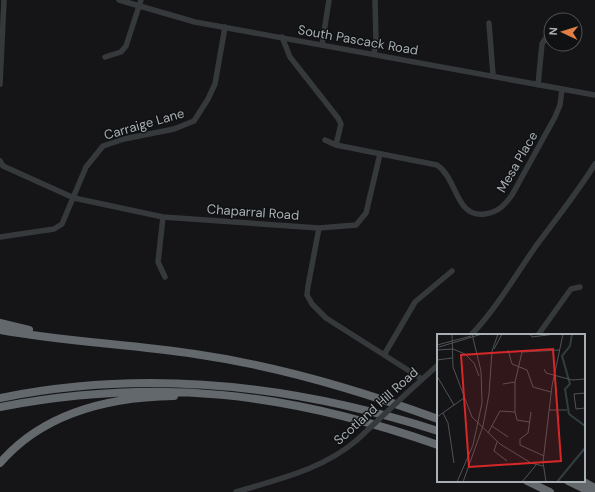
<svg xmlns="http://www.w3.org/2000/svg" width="595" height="492" viewBox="0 0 595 492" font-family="'DM Sans',sans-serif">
  <rect width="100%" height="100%" fill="#151517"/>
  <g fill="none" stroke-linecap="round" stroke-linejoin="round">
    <path stroke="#36393b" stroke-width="5.5" d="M119 0 195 22 595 95
      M489 23 493 75
      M282 37 290 57 338 118 341 124 336 145
      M322 45 329 0
      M374 54 376 41 375 0
      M105 57 121 52 126 46 141 0
      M0 84 4 0
      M538 85 542 44 545 39H550
      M325 140 336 145 437 165C458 179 455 218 485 214 498 212 504 206 512 195L555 117 560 105 562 89
      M0 161 3 166 74 198 163 217 319 228 356 225 366 213 380 154
      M163 217 158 262 165 277
      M319 228 308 286 307 295 312 304 326 318 422 379
      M0 237 54 229 62 224 86 167 103 146 124 139 174 129 194 121 208 99 215 84 225 27
      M471 335C496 309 515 276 536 246 556 219 577 193 595 164
      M538 335 571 289 580 287
      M384 355 415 302 452 271
      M407 393 438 365
      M236 492C278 479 322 470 357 440"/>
    <path stroke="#63686c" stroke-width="8" d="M0 323 29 330
      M0 330C65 342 131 344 195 354 278 366 359 390 438 419
      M0 398C148 368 295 385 438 431
      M0 407C157 377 288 392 438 445
      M0 463C43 413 110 397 174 396
      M527 481 550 492
      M568 481 591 492
      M582 481 595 488"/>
    <path stroke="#36393b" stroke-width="5.5" d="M357 440 407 393"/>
  </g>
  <g text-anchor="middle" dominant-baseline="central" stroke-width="3" stroke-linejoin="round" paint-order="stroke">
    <g font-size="13" fill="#a8b0b5" stroke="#101112">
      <text transform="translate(358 40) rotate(10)">South Pascack Road</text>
      <text transform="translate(144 124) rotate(-16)">Carraige Lane</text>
      <text transform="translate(517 162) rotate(-60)">Mesa Place</text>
      <text transform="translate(253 212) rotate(4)">Chaparral Road</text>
      <text transform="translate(376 406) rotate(-42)">Scotland Hill Road</text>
    </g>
  </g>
  <g transform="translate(437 334)">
    <rect width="148" height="148" fill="#151517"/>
    <path fill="none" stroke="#313e40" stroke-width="2" d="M135 0 133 12 125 22 133 50 128 55 132 80 148 92M120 148 148 114"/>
    <path fill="none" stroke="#505356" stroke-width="1" d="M15 0 16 33 35 83 63 110 94 129 106 132M93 0 95 3 118 0M0 11 34 2M2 13 45 0M57 15 65 0M0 16 16 15 28 20 37 29 42 42M71 16 75 30 90 36 96 53 114 58M0 26 15 24M107 35 109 39 135 46 148 45M0 42 17 71M66 50 78 48M148 59 137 60 139 75 148 74M112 76H130M94 78 91 99 83 105V111L107 122M6 79 11 89 17 129M0 83 27 64M92 88 80 86 78 78V48L85 18 123 16M55 92 71 103M51 99 63 77 78 78M60 108 57 117 70 127M20 148 36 111 45 69 44 37 35 0M26 148 46 92 52 60 55 17 61 0M85 148 99 131M109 148 106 128 115 52 126 0"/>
    <path fill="#d62828" fill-opacity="0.15" stroke="#d62828" stroke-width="2" d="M116 15 124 127 32 133 24 21Z"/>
    <rect width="148" height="148" fill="none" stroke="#a8b0b5" stroke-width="2"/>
  </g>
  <g transform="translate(563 32) rotate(274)"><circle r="19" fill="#101112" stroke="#4d5153"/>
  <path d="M0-3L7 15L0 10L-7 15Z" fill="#e08044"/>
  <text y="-6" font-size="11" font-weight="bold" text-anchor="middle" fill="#a8b0b5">N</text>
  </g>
</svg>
